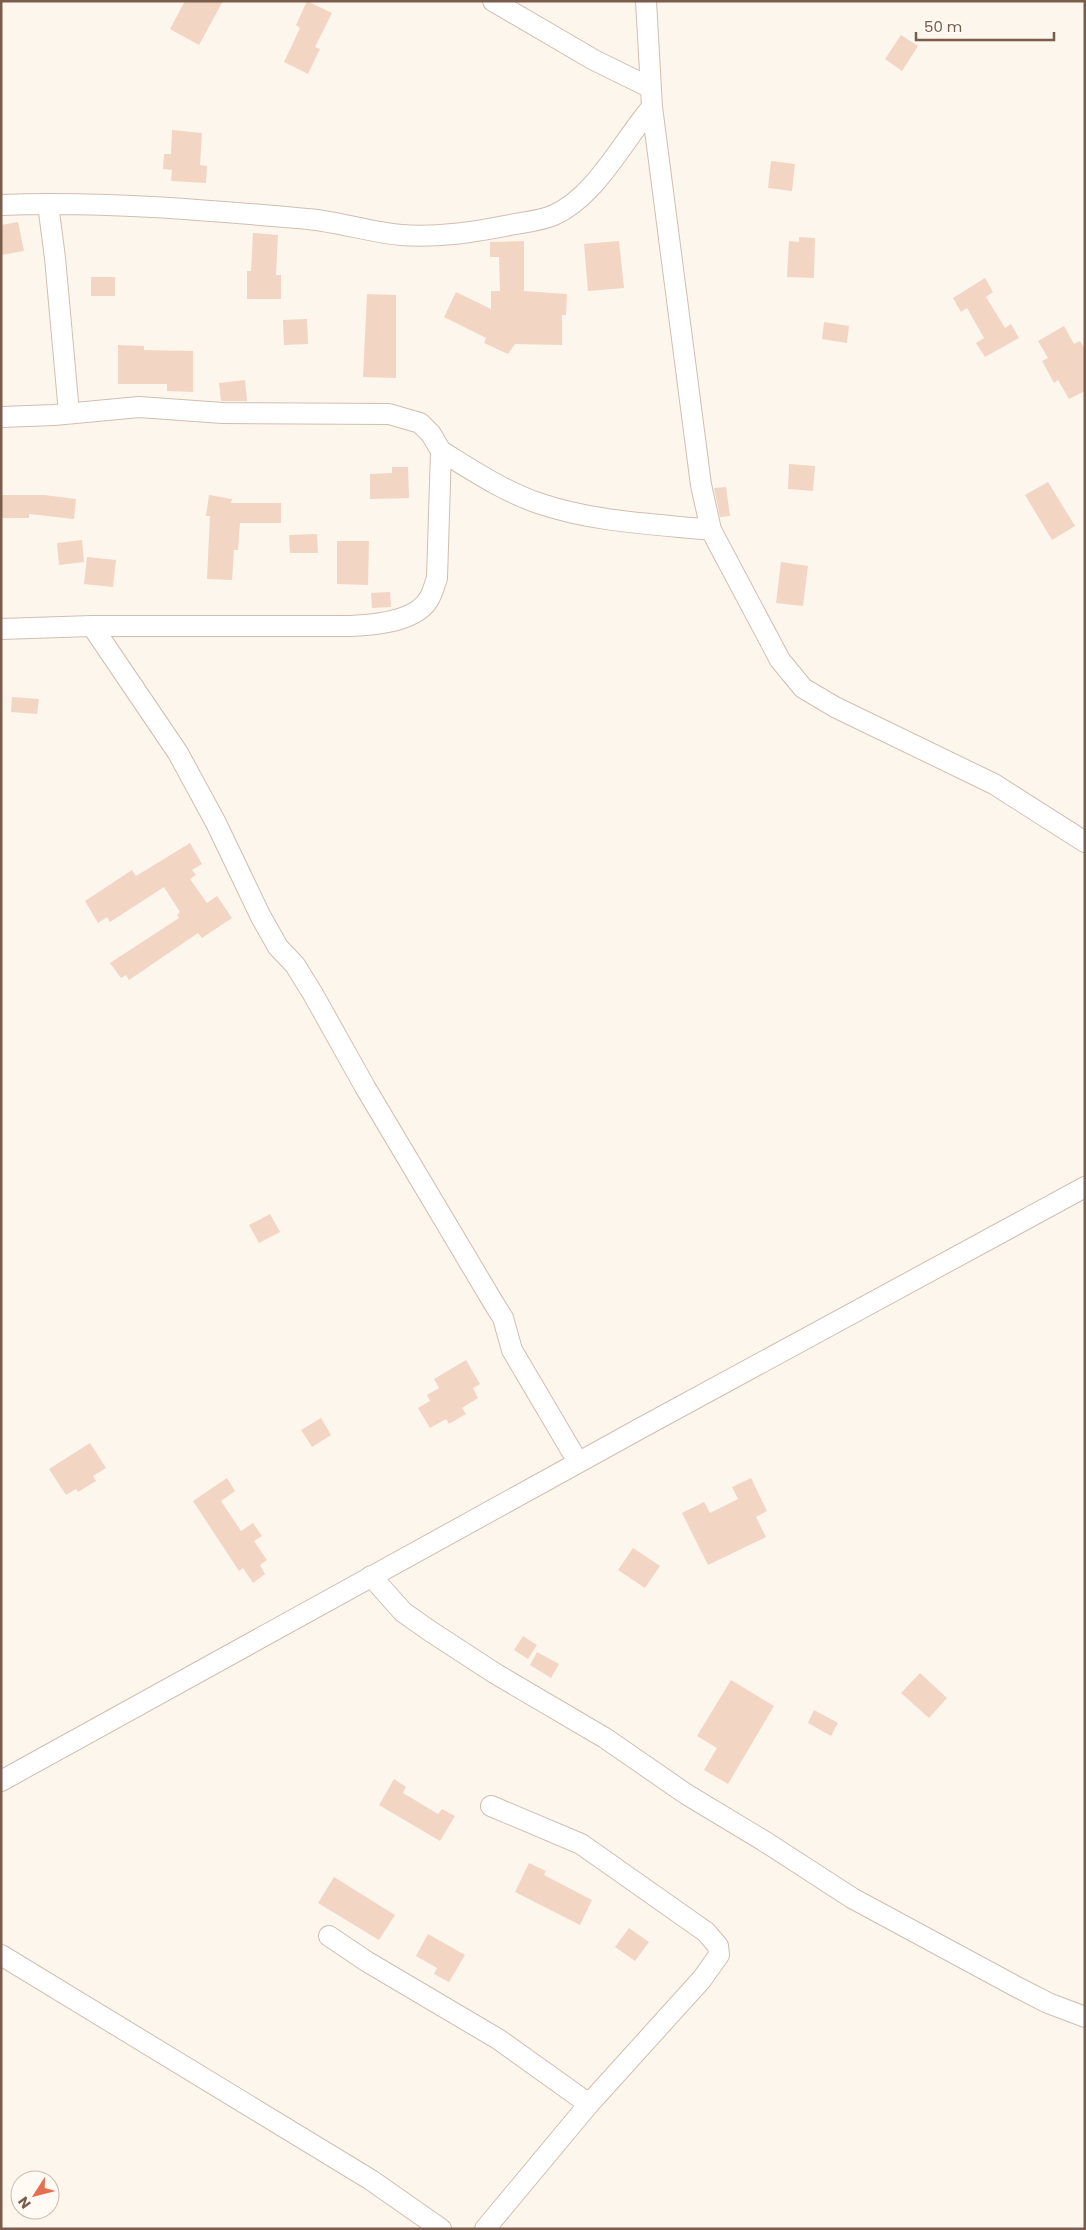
<svg xmlns="http://www.w3.org/2000/svg" width="1086" height="2230" viewBox="0 0 1086 2230" font-family="Poppins,sans-serif">
  <rect width="100%" height="100%" fill="#fdf6ec"/>
  <path fill="#f3d5c3" d="M185 1H223L199 45 170 29Z
    M307 1 332 13 315 47 320 49 308 74 284 62 300 28 296 25Z
    M901 35 918 46 902 71 885 59Z
    M172 130 202 133 200 165 207 166 206 183 171 181 172 170 163 169 164 154H171Z
    M771 161 795 164 792 191 768 188Z
    M18 222 24 251 1 255V225Z
    M253 233 278 235 276 275H281V299H247V271H251Z
    M799 237 815 238 814 278 787 277 789 241 799 242Z
    M524 241V291L567 294 566 315H562V345L515 344 508 354 484 343 486 338 444 317 456 292 491 309V291H500L499 257H490V242Z
    M619 241 624 288 588 291 584 244Z
    M91 277H115V296H91Z
    M985 278 993 292 986 297 1005 328 1011 324 1019 338 985 357 976 343 984 338 967 308 961 312 953 298Z
    M367 294 396 295V378L363 377Z
    M307 319 308 344 284 345 283 320Z
    M824 322 849 326 847 343 822 339Z
    M1064 326 1074 344 1080 341 1085 349V391L1069 399 1058 380 1054 383 1042 361 1048 358 1038 341Z
    M118 345 144 346V350L193 351V392L167 391V384H118Z
    M245 380 247 401H221L219 383Z
    M789 464 815 466 813 491 788 489Z
    M392 467H408L409 498 370 499V474L392 473Z
    M1048 482 1075 526 1052 540 1025 495Z
    M726 487 730 516 720 517 714 488Z
    M1 495H44L76 499 74 519 29 514V518H1Z
    M209 495 232 499 231 503H281V523H240L238 550H234L232 580 207 579 210 516H206Z
    M317 534 318 553H290L289 535Z
    M82 540 84 562 59 565 57 543Z
    M337 541H369L368 585 337 584Z
    M87 557 116 560 113 587 84 584Z
    M781 562 808 566 803 606 776 603Z
    M390 592 391 607 372 608 371 593Z
    M12 697 39 699 37 714 11 712Z
    M190 843 202 864 192 870 196 875 190 879 207 903 217 896 232 918 202 938 198 933 129 980 126 975 121 978 110 963 179 918 177 915 180 912 164 887 110 922 107 917 98 923 85 901 132 870 136 876Z
    M270 1214 280 1232 259 1243 249 1225Z
    M466 1360 480 1384 473 1388 478 1398 462 1408 466 1414 449 1424 446 1419 430 1428 418 1408 430 1401 427 1395 439 1388 434 1379Z
    M321 1418 331 1435 312 1447 301 1430Z
    M90 1443 106 1468 93 1476 96 1481 78 1492 76 1489 66 1495 49 1469Z
    M227 1478 235 1491 221 1501 241 1531 253 1523 262 1536 254 1541 267 1560 260 1565 265 1574 253 1583 243 1568 239 1571 193 1501Z
    M751 1478 767 1511 756 1517 766 1537 708 1565 682 1513 704 1502 710 1513 738 1499 732 1487Z
    M633 1548 660 1566 645 1588 618 1570Z
    M523 1636 537 1645 528 1659 514 1650Z
    M537 1652 559 1664 551 1678 530 1665Z
    M920 1673 947 1698 929 1718 901 1693Z
    M731 1680 774 1706 728 1784 704 1770 717 1748 697 1736Z
    M814 1710 838 1723 831 1736 808 1723Z
    M394 1779 406 1787 403 1793 438 1814 442 1809 455 1816 440 1841 379 1805Z
    M529 1863 546 1871 544 1875 592 1900 580 1925 515 1892Z
    M334 1877 395 1915 379 1940 318 1903Z
    M629 1928 649 1942 635 1961 615 1947Z
    M428 1934 465 1955 449 1982 434 1974 437 1968 416 1956Z"/>
  <g fill="none" stroke-linecap="round" stroke-linejoin="round">
    <g stroke="#d1beb0" stroke-width="22">
      <path id="minor" d="M493 1 594 60 651 88
        M646 1 652 107 701 485 711 530 780 660 803 688 835 707 994 784 1085 842
        M48 204 55 258 69 413
        M1 205C104 201 205 210 308 219 339 222 369 232 401 235 438 238 473 232 510 225 524 222 541 221 554 215 595 197 623 141 652 107
        M1 417 54 415 139 407 223 413 389 414 420 423 431 434 441 451 437 578C435 584 433 591 430 597 418 622 374 625 350 626H92L1 629
        M441 451C472 470 503 491 538 503 593 522 654 524 711 530
        M92 626 178 753 216 823 261 917 278 947 295 965 313 994 365 1087 493 1302 503 1318 512 1350 578 1462
        M371 1576 403 1612 430 1631 496 1674 605 1738 686 1794 764 1841 852 1898 1015 1986 1048 2003 1085 2017
        M1 1781 641 1428 1085 1187
        M329 1936 366 1961 498 2039 589 2104
        M1 1955 371 2180 441 2229
        M485 2229 589 2104 702 1979 719 1955 718 1946 706 1932 581 1844 491 1806"/>
    </g>
    <use href="#minor" stroke="#fff" stroke-width="20"/>
  </g>
  <rect width="1086" height="2230" fill="none" stroke="#7a5c4d" stroke-width="5"/>
  <g transform="translate(35 2195) rotate(234)"><circle r="24" fill="#fffaf3" stroke="#cabbb1"/>
  <path d="M0-4L9 19L0 12L-9 19Z" fill="#e76f51"/>
  <text y="-8" font-size="14" font-weight="bold" text-anchor="middle" fill="#7a5c4d">N</text>
  </g>
  <path d="M916 32v8h138v-8" fill="none" stroke="#7a5c4d" stroke-width="2.5"/>
  <text x="924" y="32" font-size="15" fill="#7a5c4d" stroke="#fffaf3" stroke-width="4" paint-order="stroke">50 m</text>
</svg>
